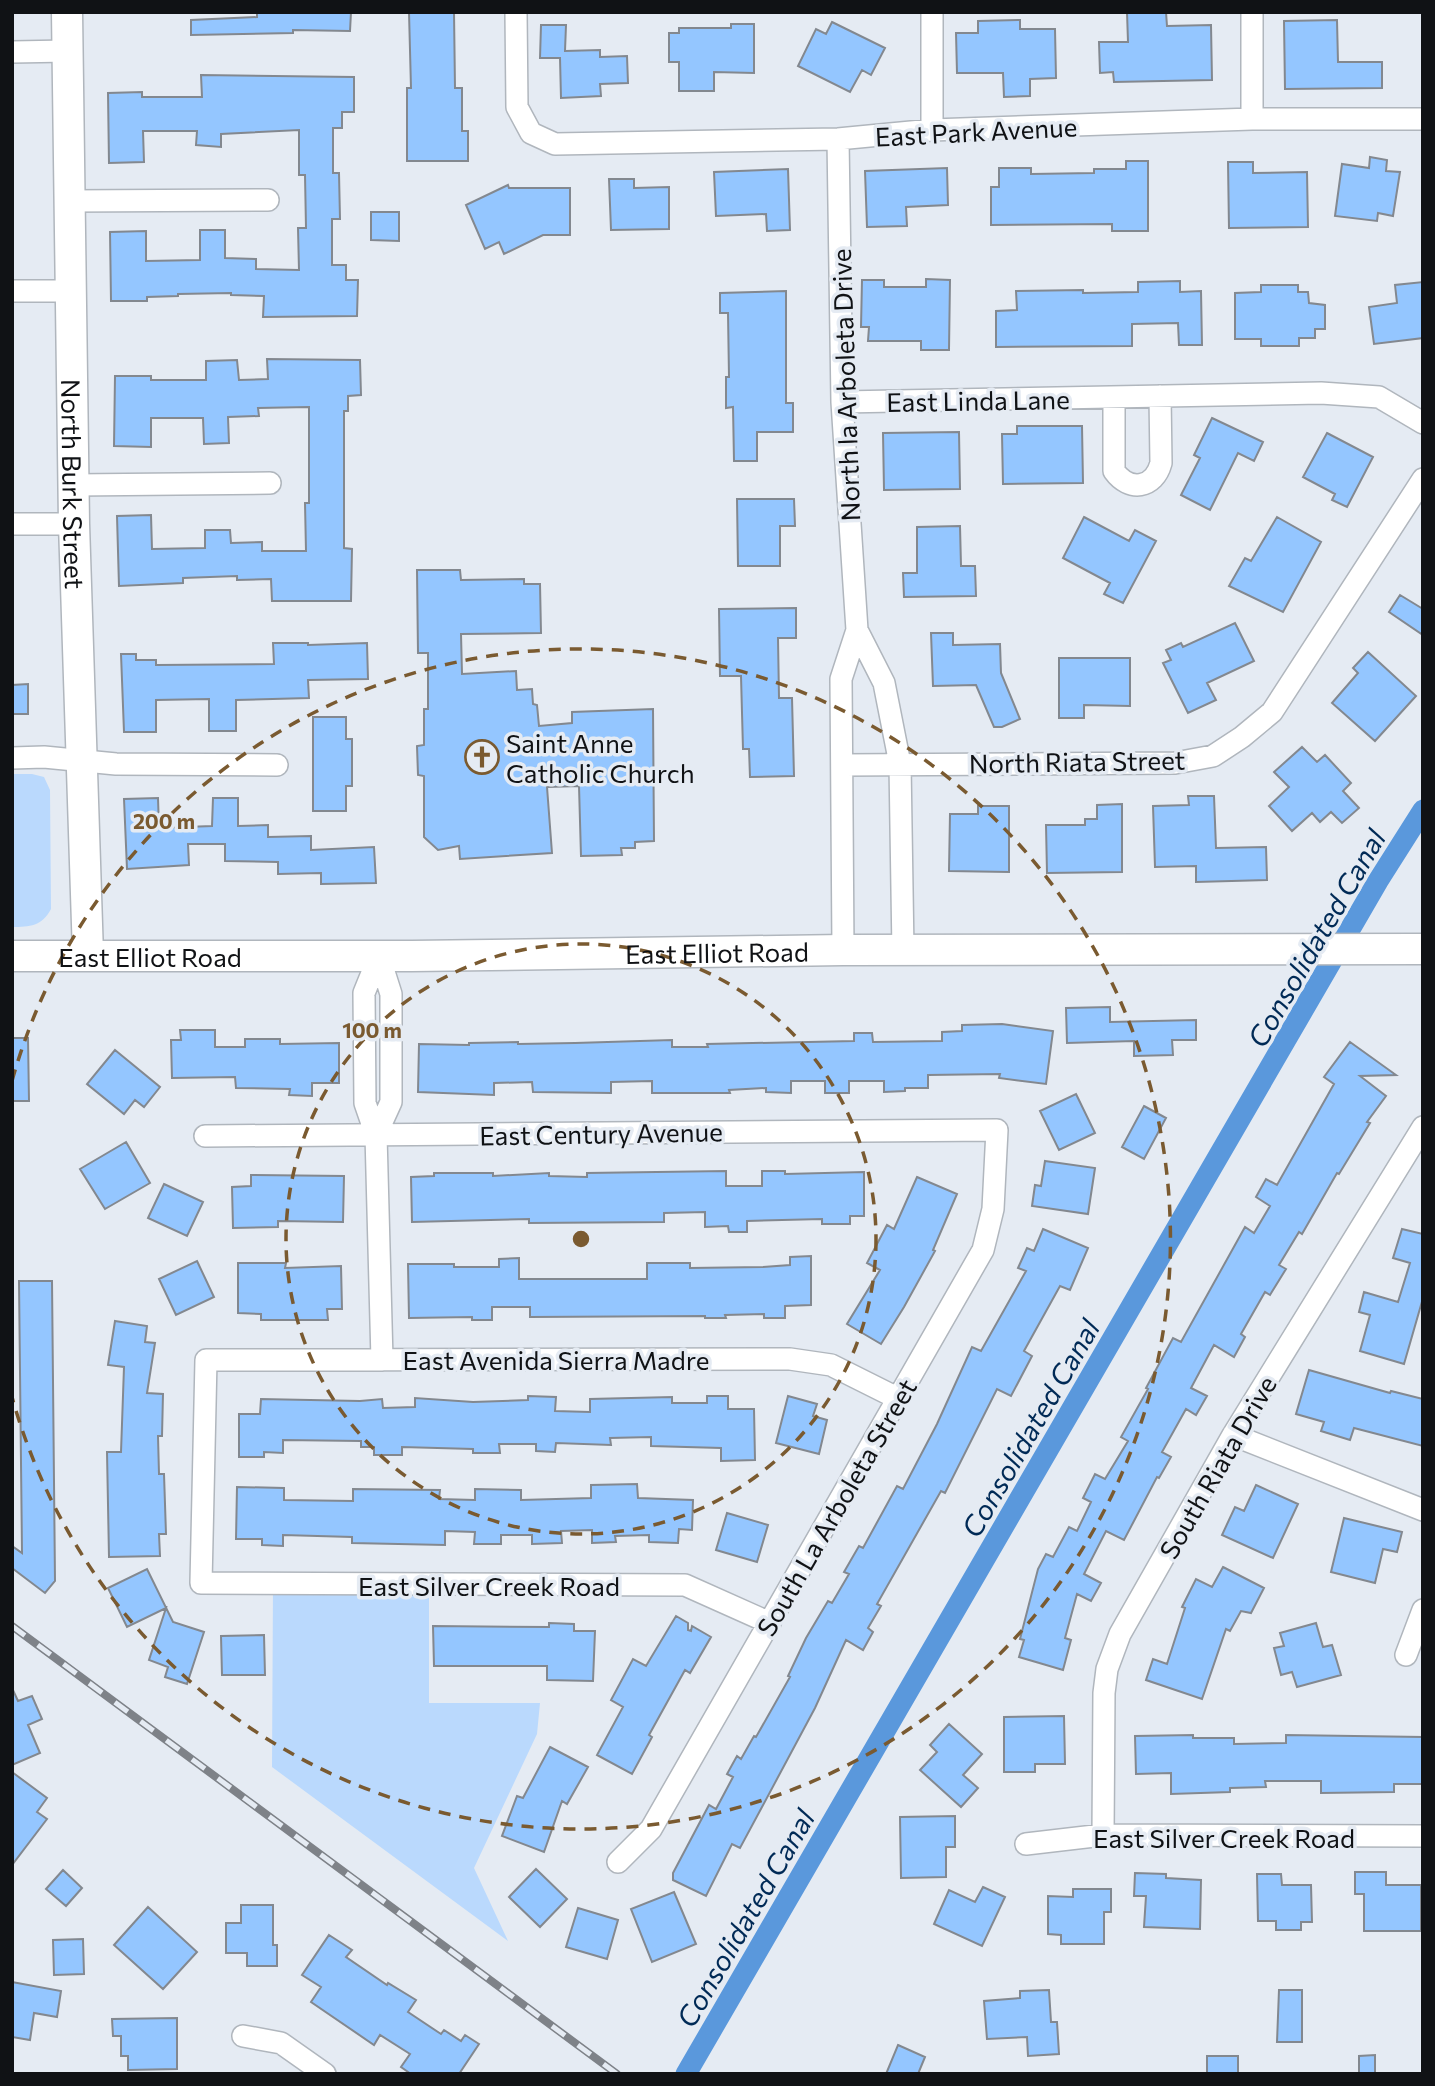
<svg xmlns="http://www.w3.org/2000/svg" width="1435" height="2086" viewBox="0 0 1435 2086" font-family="Commissioner,sans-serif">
  <rect width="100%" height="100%" fill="#e5ebf3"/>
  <path fill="#bad9fd" d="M12 774H32L44 777 50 790 51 909C42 926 30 927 12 927Z
    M273 1585H429V1703H540L537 1734 474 1868 508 1941 272 1767Z"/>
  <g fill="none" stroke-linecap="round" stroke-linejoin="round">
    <path stroke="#5a98dc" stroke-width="21" d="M686 2074 1378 881 1423 810"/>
  </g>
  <path fill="#94c6ff" stroke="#83888f" stroke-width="2" d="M257 12H351L350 31 293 30V33L191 35V20L257 17Z
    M409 12H454L455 88H462V131H468V161H407V88H411Z
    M1127 12H1166L1167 26 1211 25 1212 80 1114 82 1113 72 1100 73 1099 42H1128Z
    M1020 20V29H1055L1056 78 1030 79V96L1004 97 1003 73H957L956 33H978V21Z
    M1337 20 1338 62H1382V88L1285 89 1284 21Z
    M832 22 885 48 871 75 862 70 850 92 798 66 816 29 826 34Z
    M731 24H754V73L714 72V91H679V62H669V33H679V28H731Z
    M541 25H566L565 51 600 50V57L627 56 628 83 600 84 601 96 561 98 560 58H540Z
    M201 75 354 77V112H342V128H333V173H339L340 219H332V265H346V280H358L357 316 263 317 264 296 231 295V293L178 294V296L147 297V301H111L110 232 146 231V261L200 260V230H225V258L256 259V269L299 270 298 228H306L305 175H299V130L221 134V147L196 145 197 131H143L144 162 109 163 108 93 142 92V97H202Z
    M1370 157 1387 160 1386 171 1400 172 1393 216 1378 213 1377 221 1335 216 1342 164 1369 168Z
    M1126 161H1148V231H1112V224L991 225V187H999V168H1031V174L1094 173V169H1126Z
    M1228 162H1253V173L1307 172 1308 227 1229 228Z
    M947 168 948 205 906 207 907 226 867 227 865 171Z
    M788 169 790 230 767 231 766 214 716 216 714 172Z
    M609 179H634V188L669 187V229L611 230Z
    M508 185 509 188H570V235H543L504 254 499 242 485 249 466 205Z
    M371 212H399V241L371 240Z
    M926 279 950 280 949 350H921V341H868L869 327H861L862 280H884V287H926Z
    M1180 281V292L1201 291 1202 345H1179L1178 323 1132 324V346L996 347V311L1017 310 1016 291 1083 290V293L1138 292V282Z
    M1423 282V338L1374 344 1369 307 1397 303 1395 285Z
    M1261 285H1298V292H1308L1309 303 1325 305V329H1315V338H1299V346H1261V339H1235V293L1261 292Z
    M786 291V403H793V432H757V461H734L733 407 726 408V377H729L728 313H720V293Z
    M267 359 360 360 361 395 348 396V411H344V548L352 549 351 601H272L271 579 237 580V576L183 578V583L119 586 117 516 151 515 152 549 205 548V530H230L231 543 262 542V551H306L305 503H309V407L258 408 259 416 228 417 229 443 204 444 203 418H151V447L114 446 115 376H151V380H206V361L237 360 239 380 268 379Z
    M1212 418 1263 442 1254 461 1238 453 1210 510 1181 495 1200 458 1194 455Z
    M1017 426H1082L1083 483 1003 484 1002 434H1017Z
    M959 432 960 489 884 490 883 433Z
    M1327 433 1373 457 1347 507 1332 500 1335 494 1303 477Z
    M737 499H794L795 526H780V566H738Z
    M1084 517 1129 541 1135 530 1156 541 1123 603 1104 594 1110 583 1063 558Z
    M1277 517 1321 542 1283 612 1229 586 1245 558 1251 561Z
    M960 526 961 566H975L976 596 904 597 903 573H917V527Z
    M417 570H460L461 580 524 579V584H540L541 633 461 634 462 674 516 671 517 690 532 689 533 704 537 705 539 726 572 723V712L653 709 654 841 635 842V848H621L622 855 581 856 579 786 547 787 552 853 460 859 459 846 438 850 424 837V776L418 775 417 746 424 745V709H428V653H418Z
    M1400 595 1423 609V635L1389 612Z
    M796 608V638H778L779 698H792L794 776 750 777 749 749H743L741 676H720L719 609Z
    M1235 623 1254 661 1207 683 1216 700 1188 713 1163 663 1171 660 1166 650 1181 643 1183 647Z
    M931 633H953V645L1000 644 1001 673 1020 719 1002 727H994L976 685 933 686Z
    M273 643H308V645L367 643 368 679 308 680 309 698 236 700V731H209V699L156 700V732H124L121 654H136V660H156V665L274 664Z
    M1368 652 1416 696 1375 741 1332 703 1358 673 1353 668Z
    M1059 658H1130V706L1084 705V718H1059Z
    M28 684V714H12V685Z
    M313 717H346V739H352V786H346V811H313Z
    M1302 747 1317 762 1325 755 1351 783 1343 791 1359 808 1342 823 1331 812 1320 822 1312 813 1292 831 1269 806 1289 787 1274 772Z
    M1188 796H1214L1216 848 1266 847 1267 880 1196 882V866L1155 867 1153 806 1189 805Z
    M158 798 159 828 212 826 213 798H238V826L268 825V837L311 836V850L374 847 376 883 321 884V873L278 874V862L225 861V844H188L189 865 127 869 124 799Z
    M1122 804V872L1047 873 1046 825H1085V819H1097V805Z
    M978 806H1009V872L949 871 950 814H978Z
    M1110 1007V1022L1196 1020V1040H1172L1173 1055 1134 1056V1041L1067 1043 1066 1008Z
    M1002 1024 1053 1031 1046 1084 999 1078 1000 1074 928 1075V1088H905V1091L884 1092V1081H849V1093H825V1081H791V1093L766 1092V1088L729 1090 730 1093H652V1081L611 1082V1093L533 1092 532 1082 494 1083V1095L418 1092 419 1044 469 1045V1043L518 1042V1044L575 1043 672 1040V1047H708L707 1044 854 1041V1033H872L873 1042 942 1041V1032L962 1031V1025Z
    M180 1030H215V1047H245V1039H280V1044L339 1043V1083H312V1096L289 1095 290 1089 236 1088 235 1077 172 1078 171 1040H181Z
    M12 1038H28L29 1101H12Z
    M1350 1042 1396 1075 1360 1076 1386 1096 1367 1122 1370 1123 1339 1174 1337 1173 1302 1234 1299 1232 1279 1265 1286 1269 1270 1295 1265 1292 1241 1334 1245 1337 1234 1357 1214 1345 1191 1388 1207 1396 1196 1415 1186 1409 1162 1452 1171 1457 1159 1478 1157 1477 1124 1540 1106 1531 1084 1574 1101 1583 1091 1601 1077 1594 1065 1638 1071 1640 1063 1670 1019 1657 1024 1640 1020 1639 1038 1569 1046 1554 1053 1557 1069 1527 1077 1531 1091 1502 1083 1498 1095 1474 1105 1479 1128 1441 1121 1437 1148 1389 1146 1388 1173 1338 1181 1342 1245 1227 1254 1233 1270 1206 1256 1197 1266 1179 1277 1185 1334 1084 1324 1077Z
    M115 1050 160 1087 144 1107 135 1100 124 1114 87 1084Z
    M1076 1094 1095 1133 1059 1150 1040 1111Z
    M1144 1106 1166 1118 1144 1159 1122 1147Z
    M126 1142 150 1183 105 1209 80 1169Z
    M1045 1161 1095 1168 1088 1214 1032 1206 1035 1185 1041 1186Z
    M726 1171V1186H762V1171H785V1174L864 1172V1216H850V1224H822V1219L747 1221V1232H729L728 1226 705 1227V1212L664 1213V1222L529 1223V1219L412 1222 411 1177 434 1176V1173H493V1176L549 1173V1176L587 1177V1173Z
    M251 1175 344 1176 343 1222 278 1221V1227L233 1228 232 1187 251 1186Z
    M917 1177 957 1194 933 1250 935 1251 904 1307 881 1344 847 1324 880 1270 867 1263 887 1225 894 1229Z
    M164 1184 203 1202 187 1236 148 1218Z
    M1043 1229 1088 1248 1070 1290 1060 1286 1024 1351 1032 1356 1011 1396 997 1389 945 1493 941 1491 877 1604 881 1606 868 1628 873 1632 863 1650 846 1640 815 1708 762 1807 740 1848 732 1844 706 1896 673 1880V1873L709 1805 716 1809 733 1777 727 1774 737 1756 741 1759 754 1736 756 1737 790 1677 788 1676 806 1638 828 1601 832 1603 849 1574 844 1572 859 1546 863 1548 897 1486 903 1489 937 1424 972 1347 981 1351 1026 1271 1018 1268 1027 1248 1034 1251Z
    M1402 1229 1423 1234V1298L1404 1364 1360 1351 1370 1315 1359 1312 1364 1292 1398 1302 1410 1263 1393 1258Z
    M811 1256V1305L785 1306V1318H764V1314L725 1315 726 1318H705V1316L530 1317V1307H492V1320H472V1317L409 1318 408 1264H454V1267H499V1259L519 1258V1279H647V1263H690V1268L763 1267 790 1265V1257Z
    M197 1261 214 1297 176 1315 159 1279Z
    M238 1263H286L285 1268 341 1266 342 1309H327L328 1320H261V1314L238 1313Z
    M19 1281H52L55 1581 45 1593 12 1568V1546L22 1553Z
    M115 1321 147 1326 145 1342 155 1343 147 1393 163 1394 162 1436H158L159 1474H164L166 1534H159L160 1556 109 1557 107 1452H121L124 1367 108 1365Z
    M1309 1370 1390 1393 1391 1391 1423 1399V1446L1354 1428 1350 1440 1321 1431 1324 1422 1296 1414Z
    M528 1396 556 1397 555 1411 590 1412V1399L672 1397V1403H707V1396H728V1409H754L755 1460 721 1461V1448L651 1446V1437L610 1438 611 1445 556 1443 555 1452 536 1451V1444H499L500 1453H473V1449L402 1447V1455H374V1447H361V1441L283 1440V1453L264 1452V1457H239V1414H260L261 1399 360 1401 382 1399 383 1408 415 1407V1398L473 1402 528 1400Z
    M788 1396 817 1404 813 1416 827 1420 819 1454 776 1443Z
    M637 1484 638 1498 693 1500 692 1530 679 1529 678 1543 649 1542V1535L615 1536 616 1542 592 1543V1530L561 1531 562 1543 532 1544V1535H501V1544H474L475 1532 445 1531V1545L352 1543V1537L283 1535V1546L262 1545V1539H236L237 1487 284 1488V1500L353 1501V1489L440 1490 439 1499 475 1500V1489L521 1490V1500L591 1498V1485Z
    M1256 1485 1298 1504 1273 1558 1222 1535 1235 1507 1244 1511Z
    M727 1513 768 1525 757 1562 716 1550Z
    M1344 1518 1402 1532 1397 1552 1383 1549 1375 1583 1331 1572Z
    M1223 1567 1264 1588 1251 1613 1241 1611 1230 1631 1226 1629 1202 1699 1146 1680 1153 1659 1167 1664 1185 1608 1182 1607 1196 1579 1212 1587Z
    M147 1569 173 1622 204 1632 187 1684 165 1677 168 1667 149 1660 166 1608 127 1627 108 1588Z
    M676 1616 688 1623V1630L691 1631 692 1626 711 1637 690 1673 685 1670 649 1735 652 1737 632 1774 597 1755 623 1707 611 1700 633 1659 646 1666Z
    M549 1623 574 1624V1631H595L593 1681 547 1680V1666H434L433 1626 549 1627Z
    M1316 1623 1323 1647 1332 1645 1341 1675 1297 1687 1292 1672 1281 1675 1274 1648 1284 1646 1280 1633Z
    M264 1635 265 1675H222L221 1636Z
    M12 1688 18 1701 32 1696 42 1719 28 1725 40 1753 12 1765Z
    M1064 1716 1065 1764H1035V1772H1004V1717Z
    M949 1724 982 1754 963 1775 978 1788 961 1807 920 1770 937 1752 930 1745Z
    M1193 1735V1738H1234V1744L1286 1743V1735L1423 1737V1784H1394V1792L1321 1793V1781H1265L1266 1787 1230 1788V1792L1171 1794V1773L1136 1774 1135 1736Z
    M550 1747 588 1767 567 1804 562 1801 544 1852 502 1836 517 1796 523 1798Z
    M12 1772 47 1798 37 1812 47 1819 12 1865Z
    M955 1816V1847H946V1877L901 1878 900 1817Z
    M536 1869 567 1899 540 1927 509 1897Z
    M63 1870 82 1888 66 1906 46 1889Z
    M1355 1872H1386V1885H1421V1931H1364V1894H1355Z
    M1135 1873 1166 1874V1878L1201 1880 1200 1929 1144 1927 1146 1896H1134Z
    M1257 1874H1281L1282 1885H1311L1312 1922H1301V1930H1276V1921H1258Z
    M983 1887 1005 1897 982 1946 934 1924 949 1890 975 1902Z
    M1073 1889H1111V1912H1104V1944H1061V1935L1048 1934V1896L1073 1897Z
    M674 1892 696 1944 652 1962 631 1909Z
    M241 1905H273V1945H277V1966H247V1953H226V1923H241Z
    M148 1907 197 1952 163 1989 114 1945Z
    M578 1908 618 1920 607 1959 566 1947Z
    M329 1935 352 1950 346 1957 387 1985 388 1983 416 2000 408 2012 441 2034 444 2030 461 2041 465 2035 479 2044 459 2074H411L401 2067 410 2054 380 2035 374 2045 311 2002 321 1987 302 1975Z
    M83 1939 84 1974 54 1975 53 1940Z
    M12 1982 61 1991 57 2017 34 2013 30 2040 12 2037Z
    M1049 1990 1051 2022H1057L1059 2054 1028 2056 1027 2037 987 2039 984 2001 1020 1998V1991Z
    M1279 1990H1302V2042H1277Z
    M177 2018V2069L128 2070V2056H121V2036H113L112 2019Z
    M898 2045 925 2057 918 2074H886Z
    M1375 2055V2074H1359V2056Z
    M1207 2056H1238V2074H1207Z"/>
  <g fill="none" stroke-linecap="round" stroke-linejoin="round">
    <g stroke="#b0b6bd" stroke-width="24">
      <path id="street" d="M516 12 517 107 531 133 555 144 838 139 932 130 1252 119H1423
        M932 12V130
        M1252 12V119
        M12 52 68 51
        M838 139 842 402 857 630
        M69 201 268 200
        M12 291H70
        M1114 397V471C1129 492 1154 489 1161 463L1160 396
        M842 402 1321 393 1379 397 1423 423
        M74 485 270 483
        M12 524H74
        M12 758 44 757 116 764 277 765
        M843 765 1175 763 1213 756 1242 737 1272 712 1423 479
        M843 950 841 679 857 630 884 683 900 764 903 952
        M379 956 364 993 365 1103 376 1135 382 1360
        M376 1135 391 1102V994L379 956
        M205 1136 997 1130 993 1209 983 1250 651 1829 618 1862
        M1233 1435 1423 1510
        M770 1623 685 1585 201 1583 206 1360 790 1359 831 1365 897 1398
        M1406 1655 1423 1610
        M1103 1835 1104 1693 1107 1669 1120 1634 1233 1435 1423 1127
        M1026 1844 1103 1835 1423 1836
        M243 2036 281 2043 325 2074"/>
    </g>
    <g stroke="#b0b6bd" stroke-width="33">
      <g id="secondary">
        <path id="s1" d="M67 12 74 524 88 955"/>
        <path id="s2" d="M12 956H412L843 950 1423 949"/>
      </g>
    </g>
    <use href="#street" stroke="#fff" stroke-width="21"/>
    <use href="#secondary" stroke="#fff" stroke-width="30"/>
    <g stroke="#7e8288" stroke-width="8">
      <path id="rail" d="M12 1626 617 2074"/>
    </g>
    <use href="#rail" stroke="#e5ebf3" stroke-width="5" stroke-dasharray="16" stroke-linecap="butt"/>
  </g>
  <g fill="none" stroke="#7a5a30" stroke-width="3.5" stroke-dasharray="12 9">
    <circle cx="581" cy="1239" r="295"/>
    <path d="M12 1081A590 590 0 1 1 12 1397"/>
  </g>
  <defs>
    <g id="church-ring" transform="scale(1.75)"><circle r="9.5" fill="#e5ebf3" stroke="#7a5a30" stroke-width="1.5"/><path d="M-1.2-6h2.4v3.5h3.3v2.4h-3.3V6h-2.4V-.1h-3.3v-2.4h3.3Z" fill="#7a5a30"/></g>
  </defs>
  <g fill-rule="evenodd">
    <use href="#church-ring" x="482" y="757"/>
  </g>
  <g text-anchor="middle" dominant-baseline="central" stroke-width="7" stroke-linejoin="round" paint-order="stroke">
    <g font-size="26" fill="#101215" stroke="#e5ebf3">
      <text transform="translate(976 131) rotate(-3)">East Park Avenue</text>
      <text transform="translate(845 385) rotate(-92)">North la Arboleta Drive</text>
      <text transform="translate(978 400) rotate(-1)">East Linda Lane</text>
      <text stroke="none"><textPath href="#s1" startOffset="472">North Burk Street</textPath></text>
      <text transform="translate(1077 761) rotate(-1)">North Riata Street</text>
      <text stroke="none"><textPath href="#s2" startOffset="705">East Elliot Road</textPath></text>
      <text stroke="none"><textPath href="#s2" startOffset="138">East Elliot Road</textPath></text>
      <text transform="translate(601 1133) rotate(-1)">East Century Avenue</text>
      <text x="556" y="1359">East Avenida Sierra Madre</text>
      <text transform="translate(1217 1467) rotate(-60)">South Riata Drive</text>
      <text transform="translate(836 1507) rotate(-60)">South La Arboleta Street</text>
      <text x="489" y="1585">East Silver Creek Road</text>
      <text x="1224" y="1837">East Silver Creek Road</text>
    </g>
    <g font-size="26" fill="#101215" stroke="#e5ebf3" text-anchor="start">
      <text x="506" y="742">Saint Anne<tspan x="506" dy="30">Catholic Church</tspan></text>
    </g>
    <g font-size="28" font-style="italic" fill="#002a56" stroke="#e5ebf3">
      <text transform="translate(1316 938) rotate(-60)">Consolidated Canal</text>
      <text transform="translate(1030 1428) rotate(-60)">Consolidated Canal</text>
      <text transform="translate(745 1918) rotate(-60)">Consolidated Canal</text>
    </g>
  </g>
  <circle cx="581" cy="1239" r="10" fill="#7a5a30" stroke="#e5ebf3" stroke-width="3.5"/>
  <g font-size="21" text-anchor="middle" font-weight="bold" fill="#7a5a30" stroke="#e5ebf3" stroke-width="7" stroke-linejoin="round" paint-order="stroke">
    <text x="164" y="829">200 m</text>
    <text x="372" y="1038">100 m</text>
  </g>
  <rect width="1435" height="2086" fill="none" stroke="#101215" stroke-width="28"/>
</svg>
